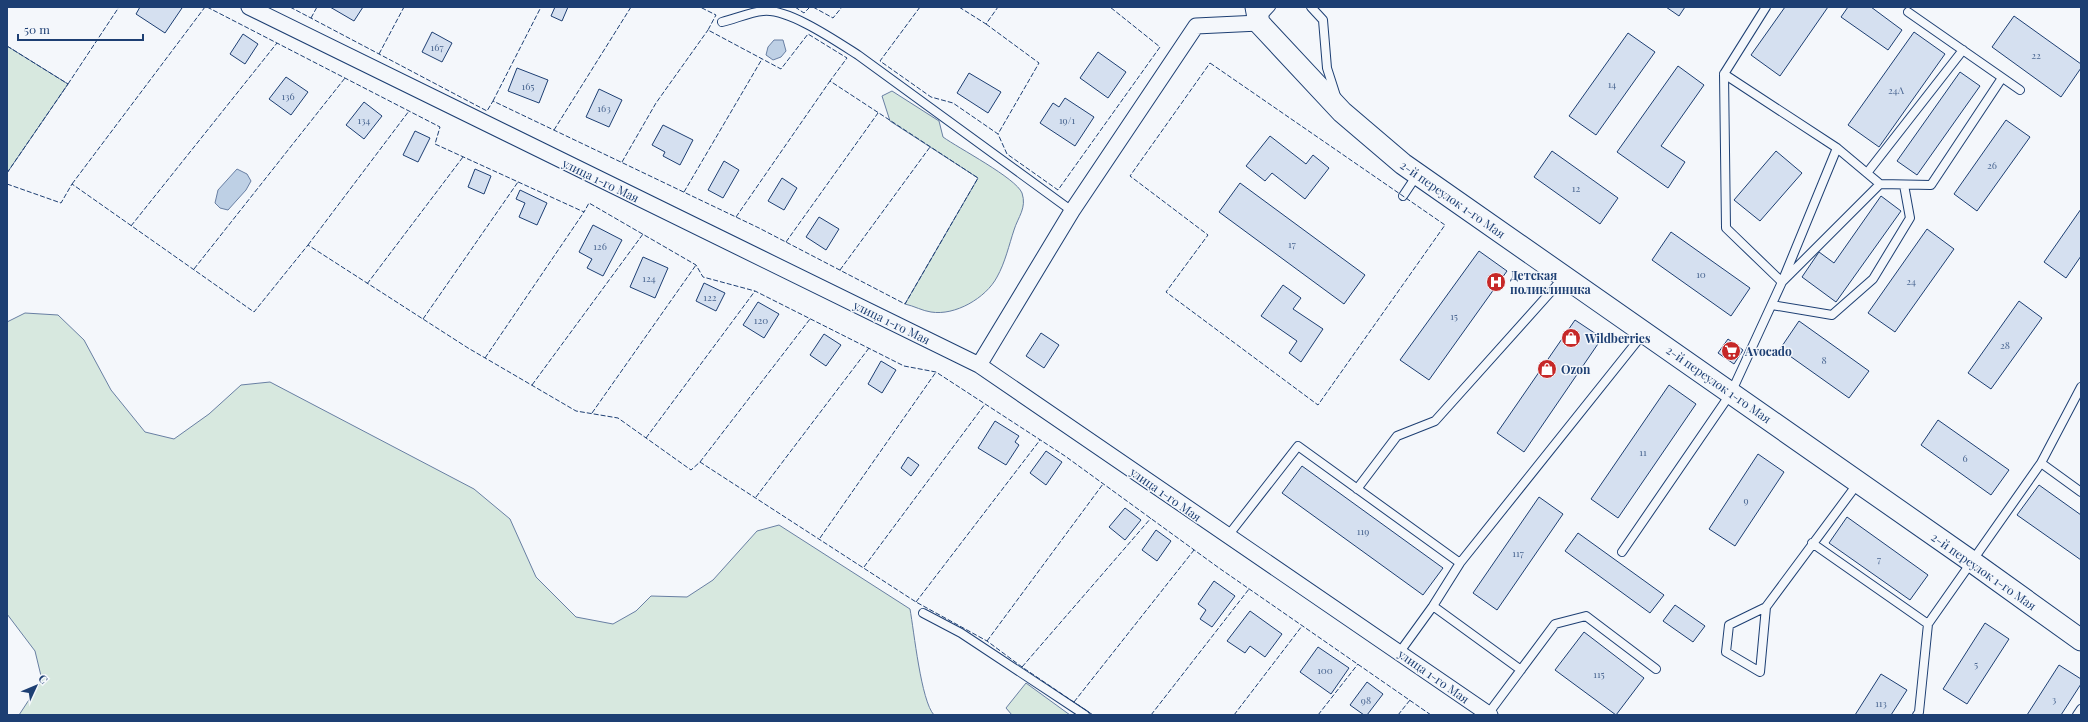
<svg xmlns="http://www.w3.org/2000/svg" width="2088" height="722" viewBox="0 0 2088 722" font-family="'Playfair Display',serif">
  <rect width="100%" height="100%" fill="#f4f7fb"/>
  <path fill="#d7e8df" stroke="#687fa3" d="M7 46 68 84 7 173Z
    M892 91 939 121 943 137C958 148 1016 178 1022 193 1027 208 1018 217 1014 230 1009 245 1005 263 997 277 986 298 955 316 931 312 923 311 914 306 905 304L978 178 890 121 882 96Z
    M25 313 58 315 84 340 111 390 145 432 174 439 209 414 241 385 270 382 474 489 510 519 536 577 576 617 613 624 636 611 651 596 687 597 713 580 757 531 779 525 910 609C914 631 921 701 934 715H19L42 680 35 651 7 614V322Z
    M1026 683 1070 715H1012L1006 708Z"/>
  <path fill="#bed0e5" stroke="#687fa3" d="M774 40H783L786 51 781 57 773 60 766 55 768 47Z
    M237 169 247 174 251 181 246 190 228 210 220 208 215 203 218 190Z"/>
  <path fill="#d5e0f0" stroke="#1d3f73" d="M140 7H180L182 8 165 33 136 14Z
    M330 7H363L354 21Z
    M555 7H568L562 21 551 16Z
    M1666 7H1685L1679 16Z
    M1785 7H1828L1780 76 1751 55Z
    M1848 7H1871L1902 30 1888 50 1841 17Z
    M2014 16 2081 64V68L2061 97 1992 47Z
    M432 32 452 43 442 62 422 52Z
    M1914 32 1945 54 1879 147 1848 125Z
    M1628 33 1655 52 1596 135 1569 116Z
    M243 34 258 44 245 64 230 54Z
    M1098 52 1126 72 1108 98 1080 78Z
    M1678 66 1704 85 1661 146 1685 162 1668 188 1617 152Z
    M517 68 548 80 539 103 508 91Z
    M1960 72 1980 86 1917 175 1897 161Z
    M969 73 1001 92 988 113 957 93Z
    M286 77 308 92 291 115 269 99Z
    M599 89 622 100 609 127 586 117Z
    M1065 98 1094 117 1075 146 1040 123 1053 103 1059 107Z
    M364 102 382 116 364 139 346 125Z
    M2006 120 2030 137 1977 211 1954 194Z
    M663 125 693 140 680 165 663 156 665 152 652 145Z
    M415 131 430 138 418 162 403 155Z
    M1270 136 1306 164 1313 155 1329 168 1305 199 1272 173 1265 181 1246 166Z
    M1552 151 1618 198 1600 224 1534 177Z
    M1776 151 1802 173 1760 221 1734 200Z
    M724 161 739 170 723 198 708 190Z
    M475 169 491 176 484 194 468 187Z
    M782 178 797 188 784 210 768 201Z
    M1240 183 1365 275 1344 304 1219 212Z
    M520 190 547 203 537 225 519 217 525 203 516 199Z
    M1881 196 1901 211 1836 302 1802 277 1819 252 1834 263Z
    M2081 209V256L2066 278 2044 262Z
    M819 217 839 229 826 250 806 237Z
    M593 225 622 240 603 276 587 268 592 259 579 252Z
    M1927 229 1954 249 1895 332 1868 313Z
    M1671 232 1750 288 1731 316 1652 260Z
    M1479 251 1507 271 1429 380 1400 360Z
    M643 257 668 268 655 298 630 287Z
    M704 283 725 293 716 311 696 301Z
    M1283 285 1301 298 1293 309 1323 329 1301 362 1289 353 1297 341 1261 316Z
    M2019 301 2042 318 1991 389 1968 373Z
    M758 302 779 314 764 338 743 325Z
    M1575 320 1602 338 1524 452 1497 433Z
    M1799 321 1869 371 1849 398 1780 349Z
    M1041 333 1059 345 1044 368 1026 356Z
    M824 334 841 345 826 366 810 355Z
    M1728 339 1743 350 1734 364 1718 353Z
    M881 361 896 370 882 393 868 384Z
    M1669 385 1696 404 1618 518 1591 499Z
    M1938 420 2009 470 1991 495 1921 445Z
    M995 421 1019 436 1015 442 1019 445 1006 465 978 448Z
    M1046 451 1062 462 1046 485 1030 473Z
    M1758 454 1784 472 1735 546 1709 529Z
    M908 457 919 465 911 476 901 468Z
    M1302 466 1443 568 1423 595 1282 493Z
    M2039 485 2081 515V560L2017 515Z
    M1539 497 1563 514 1497 610 1473 593Z
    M1125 508 1141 520 1125 540 1109 527Z
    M1847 517 1928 575 1910 600 1829 543Z
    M1156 530 1171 541 1157 561 1142 550Z
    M1578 533 1664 595 1650 613 1565 551Z
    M1214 581 1235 596 1212 627 1200 619 1206 610 1198 604Z
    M1675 605 1705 626 1693 642 1663 621Z
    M1250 611 1282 634 1265 657 1250 646 1245 653 1227 641Z
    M1985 623 2009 639 1967 704 1943 689Z
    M1584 632 1644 678 1616 715 1555 670Z
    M1318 647 1349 668 1331 694 1300 672Z
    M2059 665 2081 679V684L2061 715H2027Z
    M1881 674 1907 690 1891 715H1855Z
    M1367 682 1383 694 1367 715H1364L1350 705Z"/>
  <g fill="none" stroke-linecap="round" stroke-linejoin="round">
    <g stroke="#1d3f73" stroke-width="10">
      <path id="lane" d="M1311 7 1323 20 1327 68 1336 96
        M1908 12 2020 90
        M1261 18 1271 7
        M722 22C735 19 750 12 763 11 788 8 836 41 858 55L1072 211
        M1724 74 1766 7
        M1867 173 1963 50
        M1880 184 1931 185 2002 78
        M1403 196 1417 175
        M1772 305 1832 315 1873 279 1910 218 1904 185
        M2041 463 2081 492
        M1357 489 1397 436 1435 421 1564 277
        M1227 537 1298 446 1460 563 1433 606 1399 653
        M1812 543 1928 624 2041 463 2081 387
        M1622 552 1731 393 1782 282 1880 184 1837 148 1782 282 1726 228 1724 74 1837 148
        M1460 563 1643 334
        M1433 606 1521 670
        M1766 607 1760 672 1726 652 1729 625 1766 607 1858 483
        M923 613 961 633 1085 715
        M1488 714 1555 624 1586 616 1656 669
        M1917 715 1919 712 1928 624
        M2077 715 2081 709"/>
    </g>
    <g stroke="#1d3f73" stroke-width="17">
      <path id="street" d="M249 7 979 365 1490 715
        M979 365 1072 211 1196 26 1259 23"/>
    </g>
    <g stroke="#1d3f73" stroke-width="23">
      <path id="secondary" d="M1256 7 1259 23 1342 112 1403 164 1971 561 2081 640"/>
    </g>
    <use href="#lane" stroke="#f4f7fb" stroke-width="8"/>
    <use href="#street" stroke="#f4f7fb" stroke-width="15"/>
    <use href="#secondary" stroke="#f4f7fb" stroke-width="21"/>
    <path stroke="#1d3f73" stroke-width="1" stroke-dasharray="5 2" stroke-linecap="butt" d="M207 7 440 127 435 144 584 212 589 203 696 265 703 277 755 291 904 366 936 372 1065 456 1219 568 1431 715
      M290 7 487 111 493 101 759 228 905 304 978 178 830 81 847 58 808 34 781 69 708 30 716 15 700 7
      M795 7 804 13 810 7
      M813 7 833 18 842 7
      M920 7 880 61 931 97 953 103 998 134 1007 154 1058 190 1160 47 1110 7
      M959 7 986 24 998 7
      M311 18 317 7
      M986 24 1039 63 998 134
      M7 46 68 84 7 173
      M379 54 404 7
      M1210 63 1445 225 1318 405 1166 292 1208 235 1130 176Z
      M68 84 119 7
      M493 101 541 7
      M554 130 631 7
      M622 162 656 103 708 30
      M7 184 61 203 72 184 254 312 308 245 468 348 576 411 618 418 691 470 700 462 916 602 987 641 1022 667 1093 715
      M72 184 205 7
      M684 192 762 59
      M736 217 830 81
      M131 226 277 43
      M786 242 878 113
      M308 245 409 111
      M194 269 345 78
      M840 270 930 147
      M367 284 463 157
      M423 319 518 182
      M485 358 584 212
      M532 385 643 234
      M592 413 696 265
      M646 438 755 291
      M700 462 810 319
      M756 497 869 348
      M820 538 936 372
      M864 567 985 404
      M916 602 1040 440
      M987 641 1103 484
      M1022 667 1151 518
      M1074 702 1194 550
      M1151 715 1249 589
      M1234 715 1302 626
      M1318 715 1358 664
      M1398 715 1410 700"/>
  </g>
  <defs>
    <g id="hospital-disc" transform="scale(1)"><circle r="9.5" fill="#c62828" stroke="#f4f7fb"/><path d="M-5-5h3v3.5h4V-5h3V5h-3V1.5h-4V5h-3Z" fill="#fff"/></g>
    <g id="shop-disc" transform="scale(1)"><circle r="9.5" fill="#c62828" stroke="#f4f7fb"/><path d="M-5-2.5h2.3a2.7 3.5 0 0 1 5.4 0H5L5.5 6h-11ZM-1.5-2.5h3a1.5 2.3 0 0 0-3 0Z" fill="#fff"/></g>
    <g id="supermarket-disc" transform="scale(1)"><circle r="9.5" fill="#c62828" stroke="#f4f7fb"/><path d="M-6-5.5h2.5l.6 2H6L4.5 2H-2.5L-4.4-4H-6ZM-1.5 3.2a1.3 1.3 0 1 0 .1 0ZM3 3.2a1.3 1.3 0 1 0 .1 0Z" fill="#fff"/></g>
  </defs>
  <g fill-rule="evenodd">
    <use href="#hospital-disc" x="1496" y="282"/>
    <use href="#shop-disc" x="1571" y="338"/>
    <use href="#supermarket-disc" x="1731" y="351"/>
    <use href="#shop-disc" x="1547" y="369"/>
  </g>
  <g text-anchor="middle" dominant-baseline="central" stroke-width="3" stroke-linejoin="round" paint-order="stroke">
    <g font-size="10" fill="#4b6792">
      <text x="437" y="47">167</text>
      <text x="2036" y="55">22</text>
      <text x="1612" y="84">14</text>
      <text x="528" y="86">165</text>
      <text x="1896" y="90">24А</text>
      <text x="288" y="96">136</text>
      <text x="604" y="108">163</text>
      <text x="364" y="120">134</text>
      <text x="1067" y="120">19/1</text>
      <text x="1992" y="165">26</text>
      <text x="1576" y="188">12</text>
      <text x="1292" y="244">17</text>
      <text x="600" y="246">126</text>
      <text x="1701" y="274">10</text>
      <text x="649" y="278">124</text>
      <text x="1911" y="281">24</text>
      <text x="710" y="297">122</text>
      <text x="1454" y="316">15</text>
      <text x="761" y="320">120</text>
      <text x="2005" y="345">28</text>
      <text x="1824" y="360">8</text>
      <text x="1643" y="452">11</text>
      <text x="1965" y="458">6</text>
      <text x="1746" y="500">9</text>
      <text x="1363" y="531">119</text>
      <text x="1518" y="553">117</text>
      <text x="1879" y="559">7</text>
      <text x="1976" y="664">5</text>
      <text x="1325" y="670">100</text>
      <text x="1599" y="674">115</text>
      <text x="2054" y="699">3</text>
      <text x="1366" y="700">98</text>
      <text x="1881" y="703">113</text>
    </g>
    <g font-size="12" fill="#1d3f73" stroke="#f4f7fb">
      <text transform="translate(601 180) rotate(26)">улица 1-го Мая</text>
      <text transform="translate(1453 199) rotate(35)">2-й переулок 1-го Мая</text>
      <text transform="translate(892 322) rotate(26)">улица 1-го Мая</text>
      <text transform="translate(1719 384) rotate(35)">2-й переулок 1-го Мая</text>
      <text transform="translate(1166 494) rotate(35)">улица 1-го Мая</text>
      <text transform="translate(1984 571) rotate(35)">2-й переулок 1-го Мая</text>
      <text transform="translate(1434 676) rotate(35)">улица 1-го Мая</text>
    </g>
    <g font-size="12" font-weight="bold" fill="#1d3f73" stroke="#f4f7fb" text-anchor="start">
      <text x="1510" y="275">Детская<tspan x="1510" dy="14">поликлиника</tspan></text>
      <text x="1585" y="338">Wildberries</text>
      <text x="1745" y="351">Avocado</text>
      <text x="1561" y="369">Ozon</text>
    </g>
  </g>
  <rect width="2088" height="722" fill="none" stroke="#1d3f73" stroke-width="16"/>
  <g transform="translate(36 686) rotate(46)" stroke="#f4f7fb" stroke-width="3" paint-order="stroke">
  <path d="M0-3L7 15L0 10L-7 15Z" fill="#1d3f73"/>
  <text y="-6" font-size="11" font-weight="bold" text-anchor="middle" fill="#1d3f73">С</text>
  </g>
  <path d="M18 34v6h125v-6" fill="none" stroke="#1d3f73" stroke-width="2"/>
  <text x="24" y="34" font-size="12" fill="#1d3f73" stroke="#f4f7fb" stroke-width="3" paint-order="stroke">50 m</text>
</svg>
